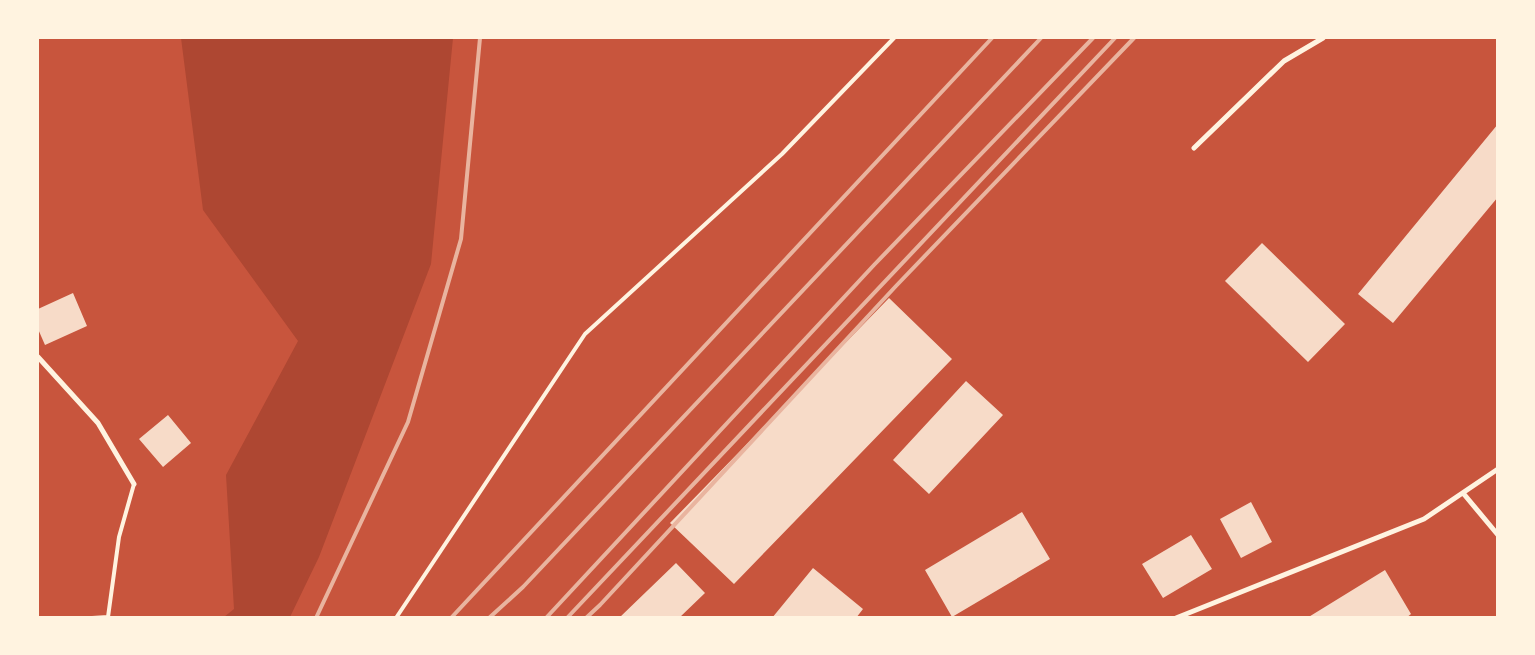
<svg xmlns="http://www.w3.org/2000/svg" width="1535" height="655" viewBox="0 0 1535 655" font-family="Lato,sans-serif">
  <rect width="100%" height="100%" fill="#c8553d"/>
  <path fill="#ae4732" d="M181 38H453L431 264 319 557 290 617H224L234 609 226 475 298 341 203 210Z"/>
  <path fill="#f7dbc8" d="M1498 124V197L1393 323 1358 294Z
    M1262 243 1345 324 1308 362 1225 281Z
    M73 293 87 326 45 345 38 329V309Z
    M889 298 952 359 734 584 670 523Z
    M966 381 1003 415 929 494 893 460Z
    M168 415 191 443 163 467 139 439Z
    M1251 502 1272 542 1241 558 1220 519Z
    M1022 512 1050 559 952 617 925 570Z
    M1191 535 1212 569 1163 598 1142 564Z
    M676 563 705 593 679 618H619Z
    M813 568 863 609 856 618H772Z
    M1385 570 1411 614 1406 618H1307Z"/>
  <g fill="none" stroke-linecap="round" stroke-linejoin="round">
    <path stroke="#fff3e0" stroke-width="4" d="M92 618 108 617 119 537 134 484
      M396 618 585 334 782 154 894 38"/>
    <path stroke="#fff3e0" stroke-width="5" d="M1194 148 1284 61 1323 38
      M38 357 98 423 134 484
      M1463 493 1498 535
      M1176 618 1424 519 1498 469"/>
    <path stroke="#e9b49f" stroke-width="4" d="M316 618 408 422 461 239 480 38
      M451 618 992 38
      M489 618 523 587 1041 38
      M546 618 874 265 1093 38
      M567 618 1115 38
      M586 618 600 605 896 286 1134 38"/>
  </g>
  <rect width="1535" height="655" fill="none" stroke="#fff3e0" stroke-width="78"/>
</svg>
